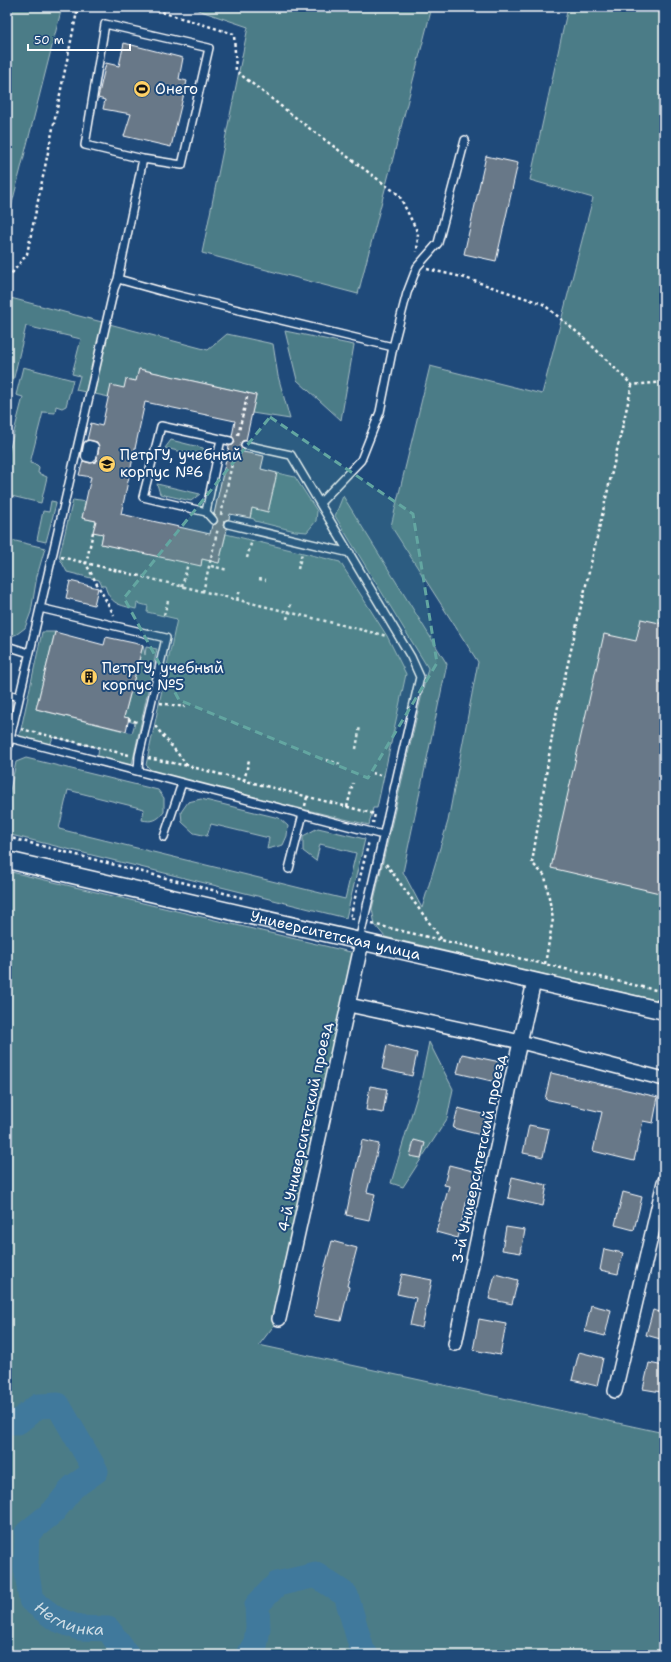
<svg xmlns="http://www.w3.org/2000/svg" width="671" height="1662" viewBox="0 0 671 1662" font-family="'Shantell Sans',sans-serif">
  <rect width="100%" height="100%" fill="#1f4a7a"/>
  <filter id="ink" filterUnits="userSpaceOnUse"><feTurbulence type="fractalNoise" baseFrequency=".025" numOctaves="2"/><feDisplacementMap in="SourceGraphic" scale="8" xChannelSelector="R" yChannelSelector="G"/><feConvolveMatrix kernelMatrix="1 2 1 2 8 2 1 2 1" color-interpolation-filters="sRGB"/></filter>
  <g filter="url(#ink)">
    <path fill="#4c7c87" stroke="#a6bec3" d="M7 7H62L7 223Z
      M189 7H432L358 294 202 253 248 27Z
      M568 7H664V1002L385 937 375 925 372 909 428 668 335 516 343 496 447 664 403 872 422 908 448 821 478 662 391 526 430 366 542 394 593 198 530 180Z
      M7 297 208 350 227 334 273 344 278 376 290 419 252 413 256 395 139 369 136 381 109 397 76 390 80 376 72 374 81 339 26 326 7 407Z
      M285 331 354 345 341 420 297 380Z
      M23 367 73 380 66 406 62 408 56 406 55 413 43 412 30 463 37 465 39 467 38 473 47 477 41 503 7 495V459L23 397 16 395Z
      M171 440 203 448 208 458 165 448Z
      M277 473 295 477 317 511 316 521 307 532 295 531 255 521 254 519 250 518 252 508 268 512Z
      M157 484 200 494 191 501 160 494Z
      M73 500 86 502 82 518 96 521 93 531 103 534 101 544 201 565 202 559 219 563 226 534 340 562 387 636 406 674 377 808H373L369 825 154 773 146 765 177 619 147 612 148 606 137 603 136 609C119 605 110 604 105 586H102L99 580 67 572 59 557Z
      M51 501 56 502V504L46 542 37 540 43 511 49 512Z
      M7 539 45 548 37 576 31 612 25 628 17 634 7 638Z
      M42 632H55L36 709 132 733 135 723 128 721 129 718 124 717 143 645 145 655 146 647 157 649 131 769 97 761 99 748 53 737 49 748 17 740 21 729Z
      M26 758 158 790 164 798V812C157 821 152 822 142 820L144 809 68 790 59 829 345 899 356 853 320 844 316 861 303 851V836L318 828 365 839 346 918 7 834V805L16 762Z
      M201 799 279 818 288 826 287 836 283 845 267 849 269 838 211 824 207 836 194 833 182 822 181 812 188 802Z
      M7 871 359 954 279 1319 259 1345 664 1433V1655H7Z
      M429 1042 453 1089 447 1119 403 1187 391 1183 420 1086Z"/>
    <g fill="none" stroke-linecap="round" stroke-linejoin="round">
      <g stroke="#41799c" stroke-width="25">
        <path id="s1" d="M7 1422H18L38 1406 58 1405 96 1471 73 1487 53 1512 27 1533 26 1567 31 1600 56 1619 79 1628 108 1629 127 1655"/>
        <path d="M248 1655 255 1648 258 1628 257 1605 277 1584 316 1575 346 1595 363 1653 366 1655"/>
      </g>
    </g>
    <path fill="#687888" stroke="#fff" fill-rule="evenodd" d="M124 43 183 58 179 79 187 81 171 147 124 136 131 114 103 109 105 100 98 98 106 63 119 66Z
      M486 156 518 163 496 261 464 254Z
      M139 369 256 395 246 440 242 441 240 446 244 450 243 452 264 456 261 469 277 473 268 512 252 508 250 518 230 514 229 519 224 521 223 526 227 529 219 563 202 559 201 566 101 544 103 534 93 532 96 521 82 518 91 477 79 475 83 461 90 463 96 462 99 448 97 442 87 440 91 423 102 426 111 385 124 388 126 379 136 381ZM145 402 235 421 232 436 235 442 233 445 229 446 214 514 218 521 216 524 212 525 210 534 121 514Z
      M70 581 98 588 94 605 66 598Z
      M641 619 664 624V894L551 868 604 634 636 641Z
      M55 632 104 645 106 637 143 645 124 717 129 718 126 731 36 709Z
      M387 1045 417 1053 412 1076 382 1069Z
      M462 1054 500 1062 496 1082 457 1073Z
      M551 1073 658 1097 653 1123 643 1121 634 1161 593 1151 602 1112 545 1099Z
      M370 1086 387 1089 383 1113 366 1110Z
      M458 1108 486 1115 481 1135 453 1128Z
      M529 1125 549 1129 543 1157 523 1153Z
      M362 1140 379 1144 367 1192 375 1194 369 1220 346 1215Z
      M414 1140 425 1143 421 1158 410 1156Z
      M449 1165 477 1172 472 1192 469 1191 458 1238 436 1232 449 1186 444 1185Z
      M512 1177 547 1185 543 1206 508 1198Z
      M623 1192 642 1197 634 1230 615 1225Z
      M506 1227 525 1230 521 1253 502 1250Z
      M332 1241 357 1248 347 1286 349 1287 341 1321 314 1316 321 1281Z
      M604 1249 623 1253 618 1274 600 1270Z
      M402 1274 432 1280 422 1328 410 1325 416 1298 397 1294Z
      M495 1274 518 1280 512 1304 489 1299Z
      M591 1305 611 1310 605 1336 585 1331Z
      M653 1310 664 1313V1340L646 1335Z
      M479 1319 506 1324 500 1355 473 1350Z
      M579 1352 603 1358 597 1386 572 1380Z
      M649 1363 664 1366V1375L661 1392 643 1389Z"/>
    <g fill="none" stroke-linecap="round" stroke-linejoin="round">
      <g stroke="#fff" stroke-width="10">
        <path id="service" d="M105 24 209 48 182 165 143 159 85 145Z
          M118 279 168 293 393 347
          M245 445 291 455 411 657 420 677 359 941
          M320 503 361 460 380 412 393 347 407 293 417 267 438 243 465 140
          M206 512 221 439
          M213 520 206 512 143 497 161 426 230 441
          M228 524 350 553
          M40 608 166 638 139 756 138 771
          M7 646 29 653
          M7 694 19 697
          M10 738 383 835
          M7 751 114 289 118 279 143 159
          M164 837 182 783
          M289 869 303 814"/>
      </g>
      <g stroke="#fff" stroke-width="13">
        <path id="pedestrian" d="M89 446 93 447 91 457 87 456Z"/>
      </g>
      <g stroke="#fff" stroke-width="16">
        <path id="minor" d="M349 1005 521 1042 664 1079
          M279 1319 362 942
          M455 1344 512 1077 534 982
          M615 1391 664 1182"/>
      </g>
      <g stroke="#fff" stroke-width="19">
        <g id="tertiary">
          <path id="s2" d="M7 860 664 1011"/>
        </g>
      </g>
      <path stroke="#fff" stroke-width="2.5" stroke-dasharray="3 3" stroke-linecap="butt" d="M145 7 234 34 236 71 309 128 399 195 418 233 417 252
        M427 269 462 277 543 304 584 338 632 385 664 382
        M7 277 12 273 27 254 78 7
        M238 435 248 393
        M221 515 235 450
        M93 532 86 564 114 615
        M61 557 387 636
        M247 558 252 540
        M211 566 228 570
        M298 569 302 553
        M259 579 266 580
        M182 587 188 563
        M203 592 218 528
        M237 600 240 590
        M164 615 168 601
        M287 619 291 603
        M160 703 185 707
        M128 719 137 722
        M155 726 188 766 375 814 373 823
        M21 729 129 755
        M356 749 360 726
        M148 758 188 766
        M326 760 340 764
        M372 773 384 776
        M7 780 11 760
        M244 781 249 760
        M305 806 307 797
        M347 807 353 783
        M7 837 243 898
        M386 864 442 940
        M354 919 350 918 369 841
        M372 924 664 992
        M545 964 553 919 545 876 532 863 554 724 632 385"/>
      <use href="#service" stroke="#1f4a7a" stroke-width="7"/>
      <use href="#pedestrian" stroke="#1f4a7a" stroke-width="10"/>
      <use href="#minor" stroke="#1f4a7a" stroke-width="13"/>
      <use href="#tertiary" stroke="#1f4a7a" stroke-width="16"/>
    </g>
  </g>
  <path fill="#63a6a1" fill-opacity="0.2" stroke="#63a6a1" stroke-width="3" stroke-dasharray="8 5" stroke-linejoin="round" d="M270 417 413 514 437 663 368 778 179 700 124 598Z"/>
  <defs>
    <g id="stadium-disc" transform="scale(0.9)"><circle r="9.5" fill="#ffd166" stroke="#1f4a7a"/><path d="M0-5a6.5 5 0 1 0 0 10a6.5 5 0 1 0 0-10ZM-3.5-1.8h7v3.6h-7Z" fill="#111"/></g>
    <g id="university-disc" transform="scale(0.9)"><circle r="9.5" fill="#ffd166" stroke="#1f4a7a"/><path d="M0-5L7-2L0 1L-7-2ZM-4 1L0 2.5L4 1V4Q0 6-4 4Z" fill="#111"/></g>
    <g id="building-disc" transform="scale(0.9)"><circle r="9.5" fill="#ffd166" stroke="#1f4a7a"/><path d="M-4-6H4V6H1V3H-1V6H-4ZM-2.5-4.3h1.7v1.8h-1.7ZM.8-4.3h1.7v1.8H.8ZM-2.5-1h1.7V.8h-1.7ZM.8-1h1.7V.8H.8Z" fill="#111"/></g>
  </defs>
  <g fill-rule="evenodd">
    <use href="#stadium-disc" x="142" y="89"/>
    <use href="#university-disc" x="107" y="464"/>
    <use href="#building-disc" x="89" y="677"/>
  </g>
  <g text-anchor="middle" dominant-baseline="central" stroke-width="4" stroke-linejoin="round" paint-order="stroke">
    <g font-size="15" fill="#fff" stroke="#1f4a7a" text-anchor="start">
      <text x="155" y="89">Онего</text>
      <text x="120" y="455">ПетрГУ, учебный<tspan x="120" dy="17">корпус №6</tspan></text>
      <text x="102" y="668">ПетрГУ, учебный<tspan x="102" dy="17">корпус №5</tspan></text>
    </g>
    <g font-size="15" fill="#fff" stroke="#1f4a7a">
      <text stroke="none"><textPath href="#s2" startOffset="337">Университетская улица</textPath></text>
      <text transform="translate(305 1127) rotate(-78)">4-й Университетский проезд</text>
      <text transform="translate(479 1159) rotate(-78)">3-й Университетский проезд</text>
    </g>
    <g font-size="16" font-style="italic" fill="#d0dee6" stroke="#1f4a7a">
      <text stroke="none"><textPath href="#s1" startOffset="338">Неглинка</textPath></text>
    </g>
  </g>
  <rect width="671" height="1662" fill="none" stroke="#1f4a7a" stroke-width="24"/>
  <rect x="12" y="12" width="647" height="1638" fill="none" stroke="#fff" stroke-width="1.5" filter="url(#ink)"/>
  <path d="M28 44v6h102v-6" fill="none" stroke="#ffffff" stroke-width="2"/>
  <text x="34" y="44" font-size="12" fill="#ffffff" stroke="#1f4a7a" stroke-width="3" paint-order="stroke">50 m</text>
</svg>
